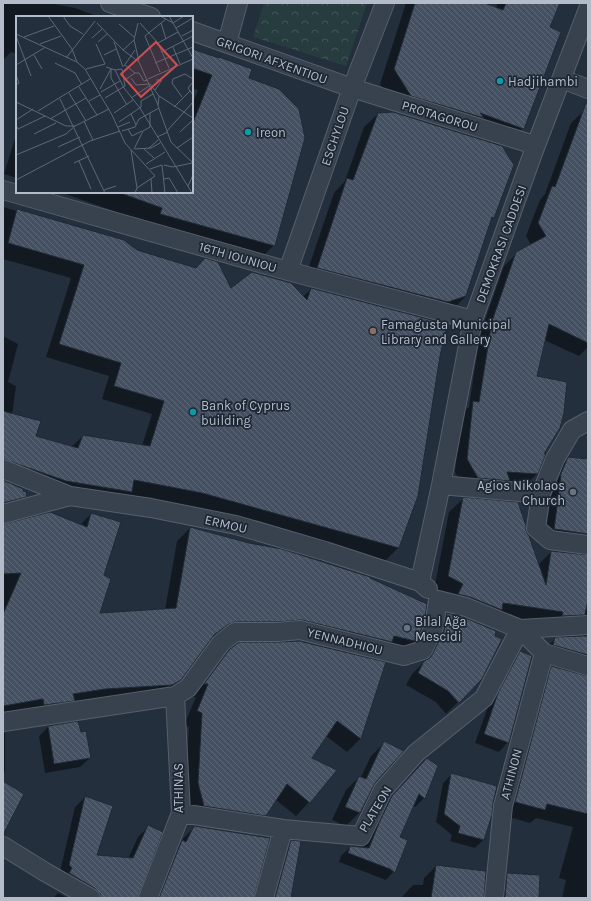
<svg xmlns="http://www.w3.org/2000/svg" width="591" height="901" viewBox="0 0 591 901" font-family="Karla,sans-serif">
  <defs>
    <pattern id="forest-crowns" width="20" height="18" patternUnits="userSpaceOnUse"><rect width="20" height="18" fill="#263c3f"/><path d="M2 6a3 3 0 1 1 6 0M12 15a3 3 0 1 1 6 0" fill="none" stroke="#435659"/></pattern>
    <pattern id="building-back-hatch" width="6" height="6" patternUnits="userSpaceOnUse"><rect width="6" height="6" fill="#455162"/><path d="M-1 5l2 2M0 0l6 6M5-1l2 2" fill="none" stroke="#5d6877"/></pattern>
  </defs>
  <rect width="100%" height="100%" fill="#242f3e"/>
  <path fill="url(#forest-crowns)" d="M264 3H367L346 66 253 37Z"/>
  <path fill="#0007" d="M3 3H49L75 8 99 17H17V54L11 52 3 60Z
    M406 3H482L496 8 498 3H559L549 28 523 128 509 143 397 110 380 84Z
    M192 50 247 79 274 245 259 260 147 223 60 192H192V105L198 90 192 88Z
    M584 111 588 113V349L587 348 579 356 544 340 536 377 543 455 537 474 524 486 465 490 455 472 461 414 469 407 480 334 504 266 517 253 531 245 526 236 540 200 545 194 571 123Z
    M378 114 513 165 493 218 490 221 466 296 452 310 304 281 334 193 345 181 364 127Z
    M17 132V178L4 174Z
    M3 207 123 241 136 251 231 289 303 297 311 289 398 548 385 561 188 506 128 495 118 505 3 476V336L18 344 8 382 16 386 12 415 35 436 71 447 83 436 142 446 152 414 102 399 109 376 46 357 71 278 3 259Z
    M569 458 588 460V545L541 539 548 489 555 472Z
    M3 481 22 492 26 496 13 510 3 512Z
    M463 499 525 532 538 565 551 552 588 556V898H562L566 880 559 878 573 827 536 818 530 823 502 815 538 681 552 667 585 677 582 673 542 652 556 638 584 637 583 633 493 617 434 590 449 512Z
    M91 514 103 576 98 615 165 610 177 541 190 528 415 641 401 654 289 633 221 634 214 637 208 641 180 679 166 693 3 717V525H80Z
    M447 614 481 679 446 714 436 702 406 685 412 674 423 663 432 644 435 626Z
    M229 651 385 663 360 739 347 752 326 736 310 758 309 802 296 816 276 800 266 815 252 829 191 819 185 797 189 727 184 725 196 697H192L215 665Z
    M520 652 508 742 499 752 475 743 489 704 511 662Z
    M48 727 90 758 80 767 45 773 39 736Z
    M3 733H5V772L3 774Z
    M385 742 374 783 360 812 346 826 332 820 346 790 359 777H361L371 756Z
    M418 768 424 798 415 807 413 806 399 838 395 870 386 880 339 862 341 856 350 847 364 848 383 806Z
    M451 775 483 840 475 848 450 841 452 835 436 822 443 783Z
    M85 797 96 856 128 859 138 837 148 827 137 898H84L59 876 75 807Z
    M194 827 253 898H152L170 853Z
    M291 841V898H293H267L279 854Z
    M436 866 483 898H401L413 885H423L424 878Z
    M507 874 538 898H494L495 886Z
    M58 893 68 898H53Z"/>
  <path fill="url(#building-back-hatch)" stroke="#1f2835" d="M415 3H485L503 10 506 3H560L550 27 561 32 524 129 480 113 484 118 411 96 394 69Z
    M192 49 219 58V57L252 69 249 78 279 89 299 109 305 138 275 246 160 214 162 208 123 194V192H192V125L212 75 192 68Z
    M586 103H588V343L549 324 537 376 567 382 564 413 560 428 544 454H546L538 474 507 472 510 481 478 478 467 459 473 401 479 402 492 321 516 252 546 236 538 223 552 186 555 187Z
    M393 112 502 146 514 165 494 218 492 217 466 296 448 302 317 268 347 178 353 180 378 113Z
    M17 209 124 240 137 250 196 268 205 258 218 262 231 288 252 272 291 283 307 300 311 288 439 322 447 326 440 356 418 496 399 548 202 493 134 480 132 492 66 481 3 459V411L41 421 36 436 78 448 83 435 150 446 164 401 114 386 121 363 59 344 84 265 8 243Z
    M568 457 588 459V534L554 529 561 476H560Z
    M3 480 23 489V491L26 492 27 497 3 503Z
    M463 497 518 502 526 526V531L529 536 546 585 551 551 588 555V599L585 615 562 616 563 612 503 603 502 610 470 597 458 594 463 584 448 576Z
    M50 512 87 527 91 513 121 522 104 575 111 579 100 613 176 608 190 527 249 543 282 549 370 577V578L427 604 424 624 415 641 394 636 392 642 302 620 277 622H235L229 624 214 635 181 680 172 685 105 689 73 694 75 701 44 705 43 699 3 706V614L21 573 3 574V524Z
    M447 613 463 617 496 631 495 636 502 639 482 679 459 703 448 691 418 673 424 661 430 658 432 655 444 631Z
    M583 636H588V655L553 645 555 637Z
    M299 641 386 662 361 739 337 721 312 758 337 770 310 803 287 784 266 816 204 806 198 783 202 713 197 711 208 684H204L229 650 239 642H277Z
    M520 651 532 656 509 743 484 734 498 693Z
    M551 666 588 676V814L547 804 545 810 515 802Z
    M78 721 81 732 86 731 91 758 54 764 48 726Z
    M384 741 404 751 375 783 360 813 345 807 359 776 366 779Z
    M427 758 438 766 425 799 419 794 400 837 408 840 395 873 390 869 348 853 350 846 369 848 379 823 392 796Z
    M451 773 497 786 493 803 492 815 484 840 458 833 460 826 444 814Z
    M3 781 24 794 3 835Z
    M85 796 113 806 97 855 133 858 148 825 163 832 138 898H101L100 893 96 889 69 873 72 868 69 865Z
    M194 826 270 838 254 898H159L182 840 186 842Z
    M291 840 301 841 291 898H275Z
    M436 865 485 871 486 872 484 898H431Z
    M507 873 540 875 539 898H505Z"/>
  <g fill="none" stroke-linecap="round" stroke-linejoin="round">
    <g stroke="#565f6c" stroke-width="20">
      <path id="minor" d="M110 3 151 17
        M192 31 352 88 528 143
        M227 43 238 3
        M562 79 588 89
        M3 190 288 271 473 320
        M288 271 352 88 385 3
        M3 469 70 496
        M441 485 541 494 536 528 550 540 588 545
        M541 494 555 459 572 430 588 421
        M3 514 70 496 151 508 236 525 325 551 420 582 428 589
        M420 582 441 485 473 320 533 153 588 9
        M438 600 466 607 520 629 544 653 588 666
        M3 722 175 696 188 688 221 643 235 632H277L300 630 404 656 423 650 434 627 438 600
        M181 813 283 829 361 836 383 790 416 753 484 698 520 629 588 625
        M3 846 45 872 91 898
        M148 898 181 813 175 696
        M264 898 283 829
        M494 898 503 806 544 653"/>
    </g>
    <use href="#minor" stroke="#38414e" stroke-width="18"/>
  </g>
  <g fill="#0f9aa8" stroke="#1d2633" stroke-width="1.5">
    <circle cx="500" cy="81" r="4"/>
    <circle cx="248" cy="132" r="4"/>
    <circle cx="193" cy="412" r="4"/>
  </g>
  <circle fill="#8d6e63" stroke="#1d2633" stroke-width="1.5" cx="373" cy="331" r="4"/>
  <g fill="#6b7280" stroke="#1d2633" stroke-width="1.5">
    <circle cx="573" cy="492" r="4"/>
    <circle cx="407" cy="628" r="4"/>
  </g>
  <g text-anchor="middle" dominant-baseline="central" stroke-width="3.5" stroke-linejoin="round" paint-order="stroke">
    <g font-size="13" fill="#b4bcc9" stroke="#1d2633">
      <text transform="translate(272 60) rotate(20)">GRIGORI AFXENTIOU</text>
      <text transform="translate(440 116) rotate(17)">PROTAGOROU</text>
      <text transform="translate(335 136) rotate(-71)">ESCHYLOU</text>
      <text transform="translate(501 244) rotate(-70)">DEMOKRASI CADDESI</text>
      <text transform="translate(238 257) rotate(16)">16TH IOUNIOU</text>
      <text transform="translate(226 524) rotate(13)">ERMOU</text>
      <text transform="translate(345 641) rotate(14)">YENNADHIOU</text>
      <text transform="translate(511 774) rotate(-75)">ATHINON</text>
      <text transform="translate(178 788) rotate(-90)">ATHINAS</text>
      <text transform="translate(375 809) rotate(-59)">PLATEON</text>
    </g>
    <g font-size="13" fill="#b4bcc9" stroke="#1d2633" text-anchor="start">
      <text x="508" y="81">Hadjihambi</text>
      <text x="256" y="132">Ireon</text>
      <text x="381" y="324">Famagusta Municipal<tspan x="381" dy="15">Library and Gallery</tspan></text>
      <text x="201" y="405">Bank of Cyprus<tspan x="201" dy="15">building</tspan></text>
      <text x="565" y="485" text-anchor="end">Agios Nikolaos<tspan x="565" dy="15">Church</tspan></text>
      <text x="415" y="621">Bilal Ağa<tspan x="415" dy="15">Mescidi</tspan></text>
    </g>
  </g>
  <g transform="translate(16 16)">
    <rect width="177" height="177" fill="#242f3e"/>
    <path fill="none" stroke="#5e6776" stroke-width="1" d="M32 0 56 33M47 0 54 10 67 18M144 0 157 7 168 0M153 0 177 42M81 7 107 34 123 46 142 89M122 7 118 24 123 45M124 7 142 27 153 52M145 7 150 23M103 8 118 21M160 12 177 2M0 18 61 46 69 53 96 99 109 127 139 160 121 172M0 20 15 60M166 20 177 14M8 21 38 10M76 22 86 13M82 26 91 18M98 26 107 51M142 27 162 16M24 28 45 20M157 31 164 48M56 33 61 46M107 34 118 24M146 36 177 20M18 39 26 53M88 39 100 33M50 42 79 5M39 47 59 57 66 69M139 47 177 31M0 49 28 32M109 49 119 57H123L128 65 132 64M108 50 119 34M90 51 99 54 106 53M70 53 89 48 80 28M95 53V62L111 89M99 54 108 72 124 92 176 177M144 56 129 20 150 3M0 59 3 67 0 69M115 62 120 69 134 68 143 80 177 102M132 63 177 43M109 64 119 57M177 66 172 72 177 79M63 71 81 99M84 73 95 53M139 74 146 64H140M85 76 104 65M53 77 70 105M143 80 142 90 155 126 177 147M166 81 156 67 157 63 169 58 177 63M89 82 109 70 106 53M115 82 133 70M44 83 89 177M73 85 84 79M0 86 50 110H59L93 93M158 91 174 75M22 95 74 63M98 97 117 84M115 98 120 109M34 103 70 82M0 104 17 93M68 105 77 124M103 106 125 91V85L137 78M0 109 2 113 29 100M102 111 114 106M112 113 116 120 126 115M106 115 119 111 123 103 143 92M151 115 177 86M164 116 177 104M18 118 40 107M141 121 152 116M42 131 64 121M161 132 177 121M118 133 127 115 134 111V97M119 133 135 132 144 127M128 133 138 142M132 133 142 124M115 134 121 172 119 177M0 139 50 118 59 110M63 145 75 173M58 147 73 140M130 148 149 136M148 149 157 151 176 147M134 153 146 149 149 177M135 163 136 177M148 163 153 162 162 177M0 164 74 125 104 115M172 170 177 159M88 174 100 170"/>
    <path fill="#ce4d50" fill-opacity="0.15" stroke="#ce4d50" stroke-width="2" d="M140 26 161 49 125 81 105 58Z"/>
    <rect width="177" height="177" fill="none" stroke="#b4bcc9" stroke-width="2"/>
  </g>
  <rect width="591" height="901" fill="none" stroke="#b4bcc9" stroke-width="8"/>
</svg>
